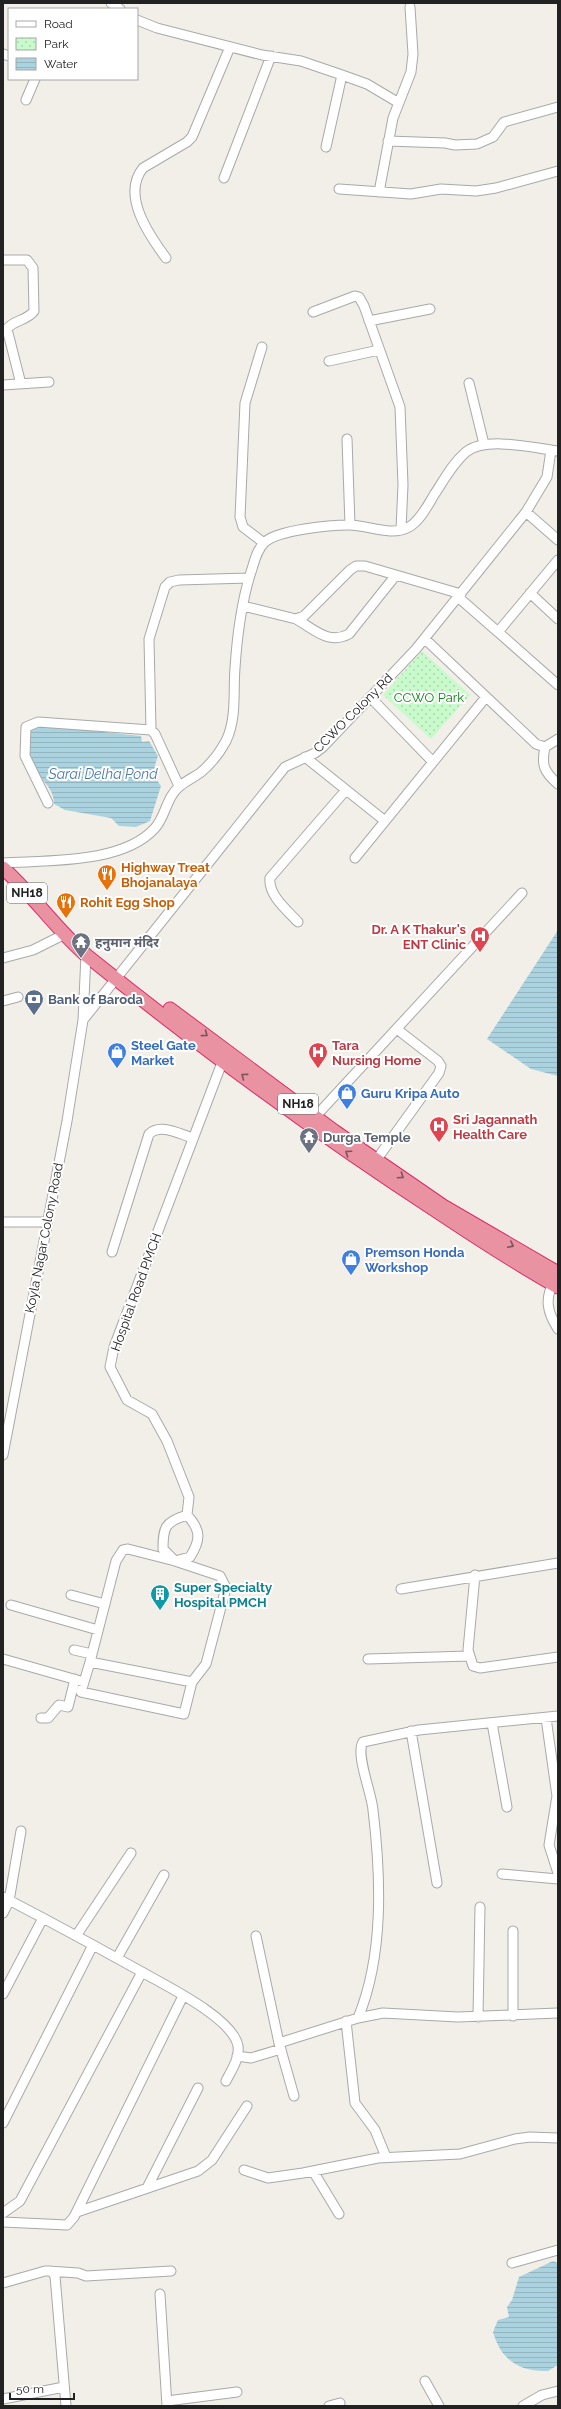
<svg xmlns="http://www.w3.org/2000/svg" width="561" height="2409" viewBox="0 0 561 2409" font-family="Raleway,'Noto Sans Devanagari',sans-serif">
  <defs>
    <pattern id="park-dots" width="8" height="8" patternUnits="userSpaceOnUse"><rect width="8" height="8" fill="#c8facc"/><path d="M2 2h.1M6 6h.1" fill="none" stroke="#acd6af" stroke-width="1.8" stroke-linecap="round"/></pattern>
    <pattern id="water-rules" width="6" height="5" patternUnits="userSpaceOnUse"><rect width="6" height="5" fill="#aad3df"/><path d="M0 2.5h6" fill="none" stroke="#92b5bf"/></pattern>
  </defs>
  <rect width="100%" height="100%" fill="#f2efe9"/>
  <path fill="url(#park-dots)" d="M422 651 470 695 431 739 383 695Z"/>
  <path fill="url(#water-rules)" d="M38 725 141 736 142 742 149 741 158 756C153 769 153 775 161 786L150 821 136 827 119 826 111 818 65 810 54 804C54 786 39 780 33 766 27 753 28 741 30 728Z
    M558 930V1076L531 1069 487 1039Z
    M553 2261 558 2263V2365L548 2371C519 2372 501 2360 493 2332L498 2320 509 2317 507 2307 512 2300 519 2277Z"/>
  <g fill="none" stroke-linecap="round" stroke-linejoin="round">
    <g stroke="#a9a9a9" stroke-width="11">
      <path id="minor" d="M111 3 120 9
        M137 20 157 28 262 55 301 61 342 75 367 84 399 103
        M3 54 9 56
        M26 100 35 79
        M388 141 445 143 455 145 477 144 493 137 504 122 558 107
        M326 147 342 75
        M224 178 271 56
        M339 189 411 194 441 189 476 191 496 188 558 171
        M379 192 393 118 411 72 413 54 410 7
        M166 258C149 235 121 195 143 168L187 142 192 137 230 47
        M3 260H27L33 268 34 311C27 321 13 320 7 329L21 384
        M313 312 355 296 359 297 364 306 400 407 403 485 401 529
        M369 321 430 309
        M262 347 245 403 240 517 243 527 264 543
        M329 361 379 350
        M469 383 484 444
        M3 385 49 382
        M347 439 350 525
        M526 512 558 540
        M558 560 498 632 558 685
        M530 593 558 619
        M458 597 498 632
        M243 606 296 619 304 616 350 570 356 566H365L461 594
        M296 619C314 629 328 645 349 634L396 575
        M425 639 536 744 545 747 558 739
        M370 697 433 762
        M151 730 149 639 165 587 170 582 179 580 249 578
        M545 747C541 765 544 772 558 784
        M305 757 385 821
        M48 803 25 756 26 727 38 722 151 730 155 734 179 786
        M355 858 486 697
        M3 863C48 860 123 864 155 828 166 816 166 797 180 786 186 781 194 777 200 773 210 765 220 752 226 741 237 718 233 692 235 668 237 637 241 605 250 575 254 564 256 550 265 542 278 530 330 525 349 525 368 525 391 537 409 527 420 521 428 505 434 495 444 480 452 464 466 452 486 436 534 448 558 451
        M298 922C287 910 268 895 270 878L346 790
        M3 958 33 950 63 935
        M3 1001 18 997
        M83 1020 285 767 315 753 323 747 416 649 526 512 547 477 551 450
        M315 1117 522 893
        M377 1159 439 1073 441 1066 438 1061 398 1030
        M3 1222H46
        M112 1252 149 1134C161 1123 179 1134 193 1138
        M555 1280C544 1298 547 1312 558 1329
        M3 1455 67 1121 83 1020 86 955
        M187 1515C201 1530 201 1540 190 1557L175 1561 128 1549 123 1550 116 1561 90 1662 192 1682 206 1664 226 1588 220 1576 175 1561 163 1549C163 1527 165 1522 187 1515L189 1497 167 1441 152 1414 127 1400 110 1367 114 1347 223 1060
        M475 1575 468 1650 473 1666 480 1668 558 1657
        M401 1589 558 1563
        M71 1595 105 1604
        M11 1605 98 1630
        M74 1650 92 1654
        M3 1659 84 1682
        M368 1659 469 1656
        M90 1662 81 1692 184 1714 192 1682
        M41 1718H48L59 1705 68 1707 75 1679
        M546 1718 557 1796 549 1845 558 1873
        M492 1723 507 1807
        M411 1731 437 1883
        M502 1874 558 1879
        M3 1897 43 1918 3 1994
        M3 1913 9 1901 21 1831
        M43 1918 93 1945
        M513 1931V2016
        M76 1936 131 1853
        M256 1936 279 2043 294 2096
        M117 1958 164 1875
        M142 1972C166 1986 233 2018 238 2046 240 2058 231 2071 226 2081
        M478 2017 480 1907
        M358 2018C384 1955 381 1877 373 1810 372 1794 355 1754 363 1742L419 1730 558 1716
        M346 2021 355 2103 375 2130 386 2157
        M279 2043 358 2018 383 2013 458 2017 558 2013
        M237 2056 251 2058 281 2049
        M3 2123 93 1945 142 1972 20 2201 3 2213
        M244 2170 268 2178 303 2173 378 2158 460 2154 515 2139 530 2137 558 2138
        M313 2171 339 2214
        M147 2188 198 2088
        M77 2212 198 2171 212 2160 247 2106
        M3 2222 67 2225 74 2217 183 1996
        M512 2263 558 2250
        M48 2271 78 2273 86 2276 171 2271
        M3 2283 45 2271H51L55 2276 66 2406
        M160 2294 167 2406
        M425 2381 439 2406
        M3 2399 64 2387
        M167 2401 237 2392
        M329 2406 340 2403
        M523 2406 542 2395 558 2391"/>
    </g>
    <g stroke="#dc2a67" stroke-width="15">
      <path id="highway" d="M3 868C33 895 56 929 86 955 199 1046 316 1133 438 1212 477 1238 517 1264 558 1287
        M170 1009 334 1131 443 1206 558 1273"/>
    </g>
    <use href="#minor" stroke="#fff" stroke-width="9"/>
    <use href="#highway" stroke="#e892a2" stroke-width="13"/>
  </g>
  <defs><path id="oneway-chevron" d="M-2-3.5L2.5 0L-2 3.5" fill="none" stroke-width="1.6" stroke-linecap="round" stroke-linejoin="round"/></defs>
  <g stroke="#7b545c">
    <use href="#oneway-chevron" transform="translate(205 1034) rotate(36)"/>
    <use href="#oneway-chevron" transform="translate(244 1076) rotate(-143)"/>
    <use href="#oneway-chevron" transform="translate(348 1153) rotate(-145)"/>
    <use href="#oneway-chevron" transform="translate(401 1176) rotate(34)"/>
    <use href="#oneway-chevron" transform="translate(511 1245) rotate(27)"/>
  </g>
  <defs>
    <g id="restaurant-pin" transform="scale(1)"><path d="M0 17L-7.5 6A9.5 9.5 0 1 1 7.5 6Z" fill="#e8710a" stroke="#fff"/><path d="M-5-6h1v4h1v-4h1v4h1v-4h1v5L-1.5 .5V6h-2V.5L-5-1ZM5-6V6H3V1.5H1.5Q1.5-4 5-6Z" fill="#fff"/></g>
    <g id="hospital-pin" transform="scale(1)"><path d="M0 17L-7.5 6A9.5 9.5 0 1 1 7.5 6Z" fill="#e0444e" stroke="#fff"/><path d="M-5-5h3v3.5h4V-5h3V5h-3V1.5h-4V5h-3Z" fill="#fff"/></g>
    <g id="temple-pin" transform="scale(1)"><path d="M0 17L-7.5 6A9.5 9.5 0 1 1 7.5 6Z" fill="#6b7280" stroke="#fff"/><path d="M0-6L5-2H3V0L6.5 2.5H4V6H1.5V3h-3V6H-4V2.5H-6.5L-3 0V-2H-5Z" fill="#fff"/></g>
    <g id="bank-pin" transform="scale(1)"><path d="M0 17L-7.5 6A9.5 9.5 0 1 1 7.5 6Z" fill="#5c6f8a" stroke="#fff"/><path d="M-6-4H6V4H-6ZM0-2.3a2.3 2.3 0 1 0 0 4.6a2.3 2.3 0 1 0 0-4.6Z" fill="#fff"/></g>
    <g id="shop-pin" transform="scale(1)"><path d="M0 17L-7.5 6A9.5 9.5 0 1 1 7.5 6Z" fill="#3f7fe0" stroke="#fff"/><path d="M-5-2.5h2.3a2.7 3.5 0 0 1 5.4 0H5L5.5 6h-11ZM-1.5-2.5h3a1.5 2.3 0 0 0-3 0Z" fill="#fff"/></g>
    <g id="building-pin" transform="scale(1)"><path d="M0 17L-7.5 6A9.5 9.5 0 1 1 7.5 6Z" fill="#0f9aa8" stroke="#fff"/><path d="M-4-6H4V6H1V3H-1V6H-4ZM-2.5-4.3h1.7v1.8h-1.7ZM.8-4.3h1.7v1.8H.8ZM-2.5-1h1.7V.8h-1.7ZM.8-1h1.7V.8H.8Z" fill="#fff"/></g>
  </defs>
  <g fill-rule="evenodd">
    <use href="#restaurant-pin" x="107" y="874"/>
    <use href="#restaurant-pin" x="66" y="902"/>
    <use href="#hospital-pin" x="480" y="936"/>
    <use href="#temple-pin" x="81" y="942"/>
    <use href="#bank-pin" x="34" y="999"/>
    <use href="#shop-pin" x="117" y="1052"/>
    <use href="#hospital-pin" x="318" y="1052"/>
    <use href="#shop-pin" x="347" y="1093"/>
    <use href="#hospital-pin" x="439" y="1126"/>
    <use href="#temple-pin" x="309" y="1137"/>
    <use href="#shop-pin" x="351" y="1259"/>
    <use href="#building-pin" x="160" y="1594"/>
  </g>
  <g text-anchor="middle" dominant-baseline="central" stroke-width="4" stroke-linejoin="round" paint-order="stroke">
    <g fill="#fff" stroke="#646464" stroke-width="1">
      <rect x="7" y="883" width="40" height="20" rx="3"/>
      <rect x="278" y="1094" width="40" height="20" rx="3"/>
    </g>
    <g font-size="12" font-weight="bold" fill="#222">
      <text x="27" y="893">NH18</text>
      <text x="298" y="1104">NH18</text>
    </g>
    <g font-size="13" fill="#0c8416" stroke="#fff">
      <text x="429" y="697">CCWO Park</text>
    </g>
    <g font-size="13" fill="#222" stroke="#fff">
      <text transform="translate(353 713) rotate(-45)">CCWO Colony Rd</text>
      <text transform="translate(44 1238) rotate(-79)">Koyla Nagar Colony Road</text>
      <text transform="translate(136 1292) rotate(-70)">Hospital Road PMCH</text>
    </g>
    <g font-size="13" font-weight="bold" fill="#c56008" stroke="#fff" text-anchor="start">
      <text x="121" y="867">Highway Treat<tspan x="121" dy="15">Bhojanalaya</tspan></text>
      <text x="80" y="902">Rohit Egg Shop</text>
    </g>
    <g font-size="13" font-weight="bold" fill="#be3a42" stroke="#fff" text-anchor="start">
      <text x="466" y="929" text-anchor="end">Dr. A K Thakur's<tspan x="466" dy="15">ENT Clinic</tspan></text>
      <text x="332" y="1045">Tara<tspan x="332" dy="15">Nursing Home</tspan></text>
      <text x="453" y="1119">Sri Jagannath<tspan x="453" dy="15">Health Care</tspan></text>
    </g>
    <g font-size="13" font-weight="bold" fill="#5b616d" stroke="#fff" text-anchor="start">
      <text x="95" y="942">हनुमान मंदिर</text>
      <text x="323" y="1137">Durga Temple</text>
    </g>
    <g font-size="13" font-weight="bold" fill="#4e5e75" stroke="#fff" text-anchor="start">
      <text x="48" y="999">Bank of Baroda</text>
    </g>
    <g font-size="13" font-weight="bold" fill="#366cbe" stroke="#fff" text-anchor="start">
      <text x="131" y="1045">Steel Gate<tspan x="131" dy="15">Market</tspan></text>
      <text x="361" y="1093">Guru Kripa Auto</text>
      <text x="365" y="1252">Premson Honda<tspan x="365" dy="15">Workshop</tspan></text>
    </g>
    <g font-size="13" font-weight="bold" fill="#0d838f" stroke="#fff" text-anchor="start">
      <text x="174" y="1587">Super Specialty<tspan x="174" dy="15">Hospital PMCH</tspan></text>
    </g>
    <g font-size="14" font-style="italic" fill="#4a7aab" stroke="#fff">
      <text x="103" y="774">Sarai Delha Pond</text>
    </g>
  </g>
  <rect width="561" height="2409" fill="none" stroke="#222222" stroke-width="8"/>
  <rect x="8" y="8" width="130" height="72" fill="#ffffff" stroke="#a7a7a7"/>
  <rect x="16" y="21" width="20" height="6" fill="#ffffff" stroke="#a7a7a7"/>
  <text x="44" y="28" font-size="12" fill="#222222">Road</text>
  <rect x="16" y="38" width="20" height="12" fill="url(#park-dots)" stroke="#a7a7a7"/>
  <text x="44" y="48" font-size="12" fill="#222222">Park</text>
  <rect x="16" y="58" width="20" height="12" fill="url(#water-rules)" stroke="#a7a7a7"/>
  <text x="44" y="68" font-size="12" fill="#222222">Water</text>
  <path d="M10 2393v6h64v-6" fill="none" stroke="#222222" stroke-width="2"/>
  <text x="16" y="2393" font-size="12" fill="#222222" stroke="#ffffff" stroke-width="3" paint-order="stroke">50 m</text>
</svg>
